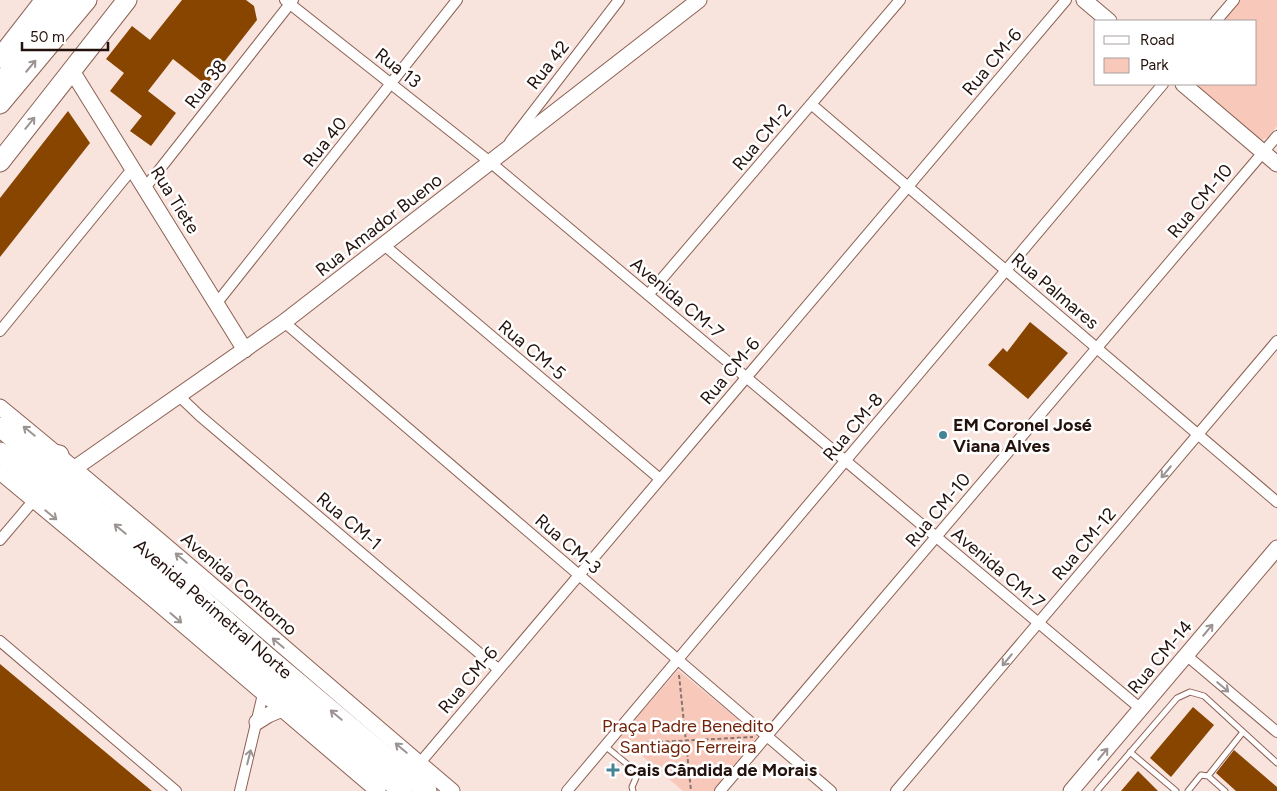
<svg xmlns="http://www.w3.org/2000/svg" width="1277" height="791" viewBox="0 0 1277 791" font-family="Figtree,sans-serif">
  <rect width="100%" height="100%" fill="#f8e3dd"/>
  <path fill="#f8c9bb" d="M1240 0H1277V126L1268 137 1262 140 1256 138 1192 84H1256V21H1222Z
    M678 670 758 736 714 791H683L620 737Z"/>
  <path fill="#874500" d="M182 0H246L254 6 257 20 206 85 173 59 148 91 176 113 151 146 130 131 142 116 110 91 124 73 106 59 132 26 150 40Z
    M68 111 90 143 0 257V198Z
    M1030 322 1068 353 1028 399 988 365 1003 348 1007 352Z
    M0 664 152 791H0Z
    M1193 707 1214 725 1171 777 1150 758Z
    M1234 750 1277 787V791H1236L1216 773Z
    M1138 771 1158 791H1121Z"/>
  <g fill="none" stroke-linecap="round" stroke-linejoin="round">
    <g stroke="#8d6154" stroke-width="7">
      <path id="lane" d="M605 746 638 773 632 787 633 791
        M1130 752 1176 791
        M1208 776 1243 732
        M1097 791 1177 698 1190 692 1204 696 1277 763
        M1188 791 1201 775 1208 776 1225 791"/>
    </g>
    <g stroke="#8d6154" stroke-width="12">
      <path id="street" d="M285 0 490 162 1141 709
        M1216 21 1234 0
        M811 104 1277 502
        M510 142 619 0
        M145 188 293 0
        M384 245 660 479
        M648 295 900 0
        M216 304 457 0
        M284 322 831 791
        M0 331 133 168
        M179 396 200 416 498 669
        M0 540 34 500
        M0 641 176 791
        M1186 655 1277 732
        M419 764 1066 0
        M240 791 264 690
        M567 791 1163 84
        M720 791 1277 136
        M896 791 1277 341"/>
    </g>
    <g stroke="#8d6154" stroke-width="17">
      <path id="secondary" d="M1084 0 1109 21
        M72 71 245 350
        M1183 84 1277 164
        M0 407C153 532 301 663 452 791
        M75 468 284 322 699 0
        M0 472 153 599 378 791
        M257 722 268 715 282 709
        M1071 791 1277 548"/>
    </g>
    <g stroke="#8d6154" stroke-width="21">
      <path id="highway" d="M0 58 45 0
        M0 84 65 0
        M0 104 87 0
        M0 162 127 0
        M0 427 184 583 263 653 427 791
        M26 450 59 455
        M0 452C134 565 267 679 402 791"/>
    </g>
    <path stroke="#87736e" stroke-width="2" stroke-dasharray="4 2.5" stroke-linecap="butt" d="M679 675 691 791
      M620 744 753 737"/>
    <use href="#lane" stroke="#fff" stroke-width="5"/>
    <use href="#street" stroke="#fff" stroke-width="10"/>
    <use href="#secondary" stroke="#fff" stroke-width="15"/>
    <use href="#highway" stroke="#fff" stroke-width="19"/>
  </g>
  <defs><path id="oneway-shaft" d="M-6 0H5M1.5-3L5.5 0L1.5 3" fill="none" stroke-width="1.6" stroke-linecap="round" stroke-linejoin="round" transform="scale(1.25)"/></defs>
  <g stroke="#9c9492">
    <use href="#oneway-shaft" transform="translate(31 66) rotate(-50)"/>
    <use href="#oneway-shaft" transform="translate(30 123) rotate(-51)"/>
    <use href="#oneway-shaft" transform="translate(29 431) rotate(-141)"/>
    <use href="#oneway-shaft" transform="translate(1166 472) rotate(130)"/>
    <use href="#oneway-shaft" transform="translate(51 515) rotate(39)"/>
    <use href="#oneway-shaft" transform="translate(120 529) rotate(-140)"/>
    <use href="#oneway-shaft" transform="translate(181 558) rotate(-140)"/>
    <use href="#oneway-shaft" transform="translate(176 618) rotate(41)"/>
    <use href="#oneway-shaft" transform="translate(1208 630) rotate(-50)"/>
    <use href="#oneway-shaft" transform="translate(278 643) rotate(-140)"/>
    <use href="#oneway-shaft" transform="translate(1007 660) rotate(130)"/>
    <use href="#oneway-shaft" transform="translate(1223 687) rotate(40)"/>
    <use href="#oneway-shaft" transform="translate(336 715) rotate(-140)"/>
    <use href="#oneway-shaft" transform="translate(401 748) rotate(-140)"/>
    <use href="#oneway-shaft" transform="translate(1103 754) rotate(-50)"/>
    <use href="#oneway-shaft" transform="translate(249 757) rotate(-76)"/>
  </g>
  <g fill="#438597" stroke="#fff" stroke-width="2">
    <circle cx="943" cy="435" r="5"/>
    <path d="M610.5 762.5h5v5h5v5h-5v5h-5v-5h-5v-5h5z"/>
  </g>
  <g text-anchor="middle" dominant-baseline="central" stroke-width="5" stroke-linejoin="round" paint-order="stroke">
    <g font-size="18" fill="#23110c" stroke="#fff">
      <text transform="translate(992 62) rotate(-50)">Rua CM-6</text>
      <text transform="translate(548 65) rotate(-52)">Rua 42</text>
      <text transform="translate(398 68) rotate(38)">Rua 13</text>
      <text transform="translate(206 84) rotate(-52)">Rua 38</text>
      <text transform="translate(762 137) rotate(-50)">Rua CM-2</text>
      <text transform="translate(325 142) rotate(-51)">Rua 40</text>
      <text transform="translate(175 200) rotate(58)">Rua Tiete</text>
      <text transform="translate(1200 201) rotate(-50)">Rua CM-10</text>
      <text transform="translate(379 225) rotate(-38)">Rua Amador Bueno</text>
      <text transform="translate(1055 291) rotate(40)">Rua Palmares</text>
      <text transform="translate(677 298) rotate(40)">Avenida CM-7</text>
      <text transform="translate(532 350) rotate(40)">Rua CM-5</text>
      <text transform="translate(730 371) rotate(-50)">Rua CM-6</text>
      <text transform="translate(853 427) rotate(-50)">Rua CM-8</text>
      <text transform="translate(938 510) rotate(-50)">Rua CM-10</text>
      <text transform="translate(349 521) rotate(40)">Rua CM-1</text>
      <text transform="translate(568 544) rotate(41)">Rua CM-3</text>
      <text transform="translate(1084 544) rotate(-50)">Rua CM-12</text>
      <text transform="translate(998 568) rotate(40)">Avenida CM-7</text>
      <text transform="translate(239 584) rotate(41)">Avenida Contorno</text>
      <text transform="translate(213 609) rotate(41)">Avenida Perimetral Norte</text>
      <text transform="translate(1160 657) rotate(-50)">Rua CM-14</text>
      <text transform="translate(468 680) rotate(-50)">Rua CM-6</text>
    </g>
    <g font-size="18" font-weight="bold" fill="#23110c" stroke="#fff" text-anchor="start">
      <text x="953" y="425">EM Coronel José<tspan x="953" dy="21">Viana Alves</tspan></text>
      <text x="624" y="770">Cais Cândida de Morais</text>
    </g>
    <g font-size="18" fill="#71230a" stroke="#fff">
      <text x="688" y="726">Praça Padre Benedito<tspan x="688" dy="21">Santiago Ferreira</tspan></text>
    </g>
  </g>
  <rect x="1094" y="20" width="162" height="65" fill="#ffffff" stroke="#a7a09e"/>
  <rect x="1104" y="36" width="25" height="8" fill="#ffffff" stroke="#a7a09e"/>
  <text x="1140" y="45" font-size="15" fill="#23110c">Road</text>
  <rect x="1104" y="58" width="25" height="15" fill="#f8c9bb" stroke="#a7a09e"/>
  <text x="1140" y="70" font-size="15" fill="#23110c">Park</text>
  <path d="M22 42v8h86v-8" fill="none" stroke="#23110c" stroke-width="2.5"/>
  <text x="30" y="42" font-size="15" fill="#23110c" stroke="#ffffff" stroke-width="4" paint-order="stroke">50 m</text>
</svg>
